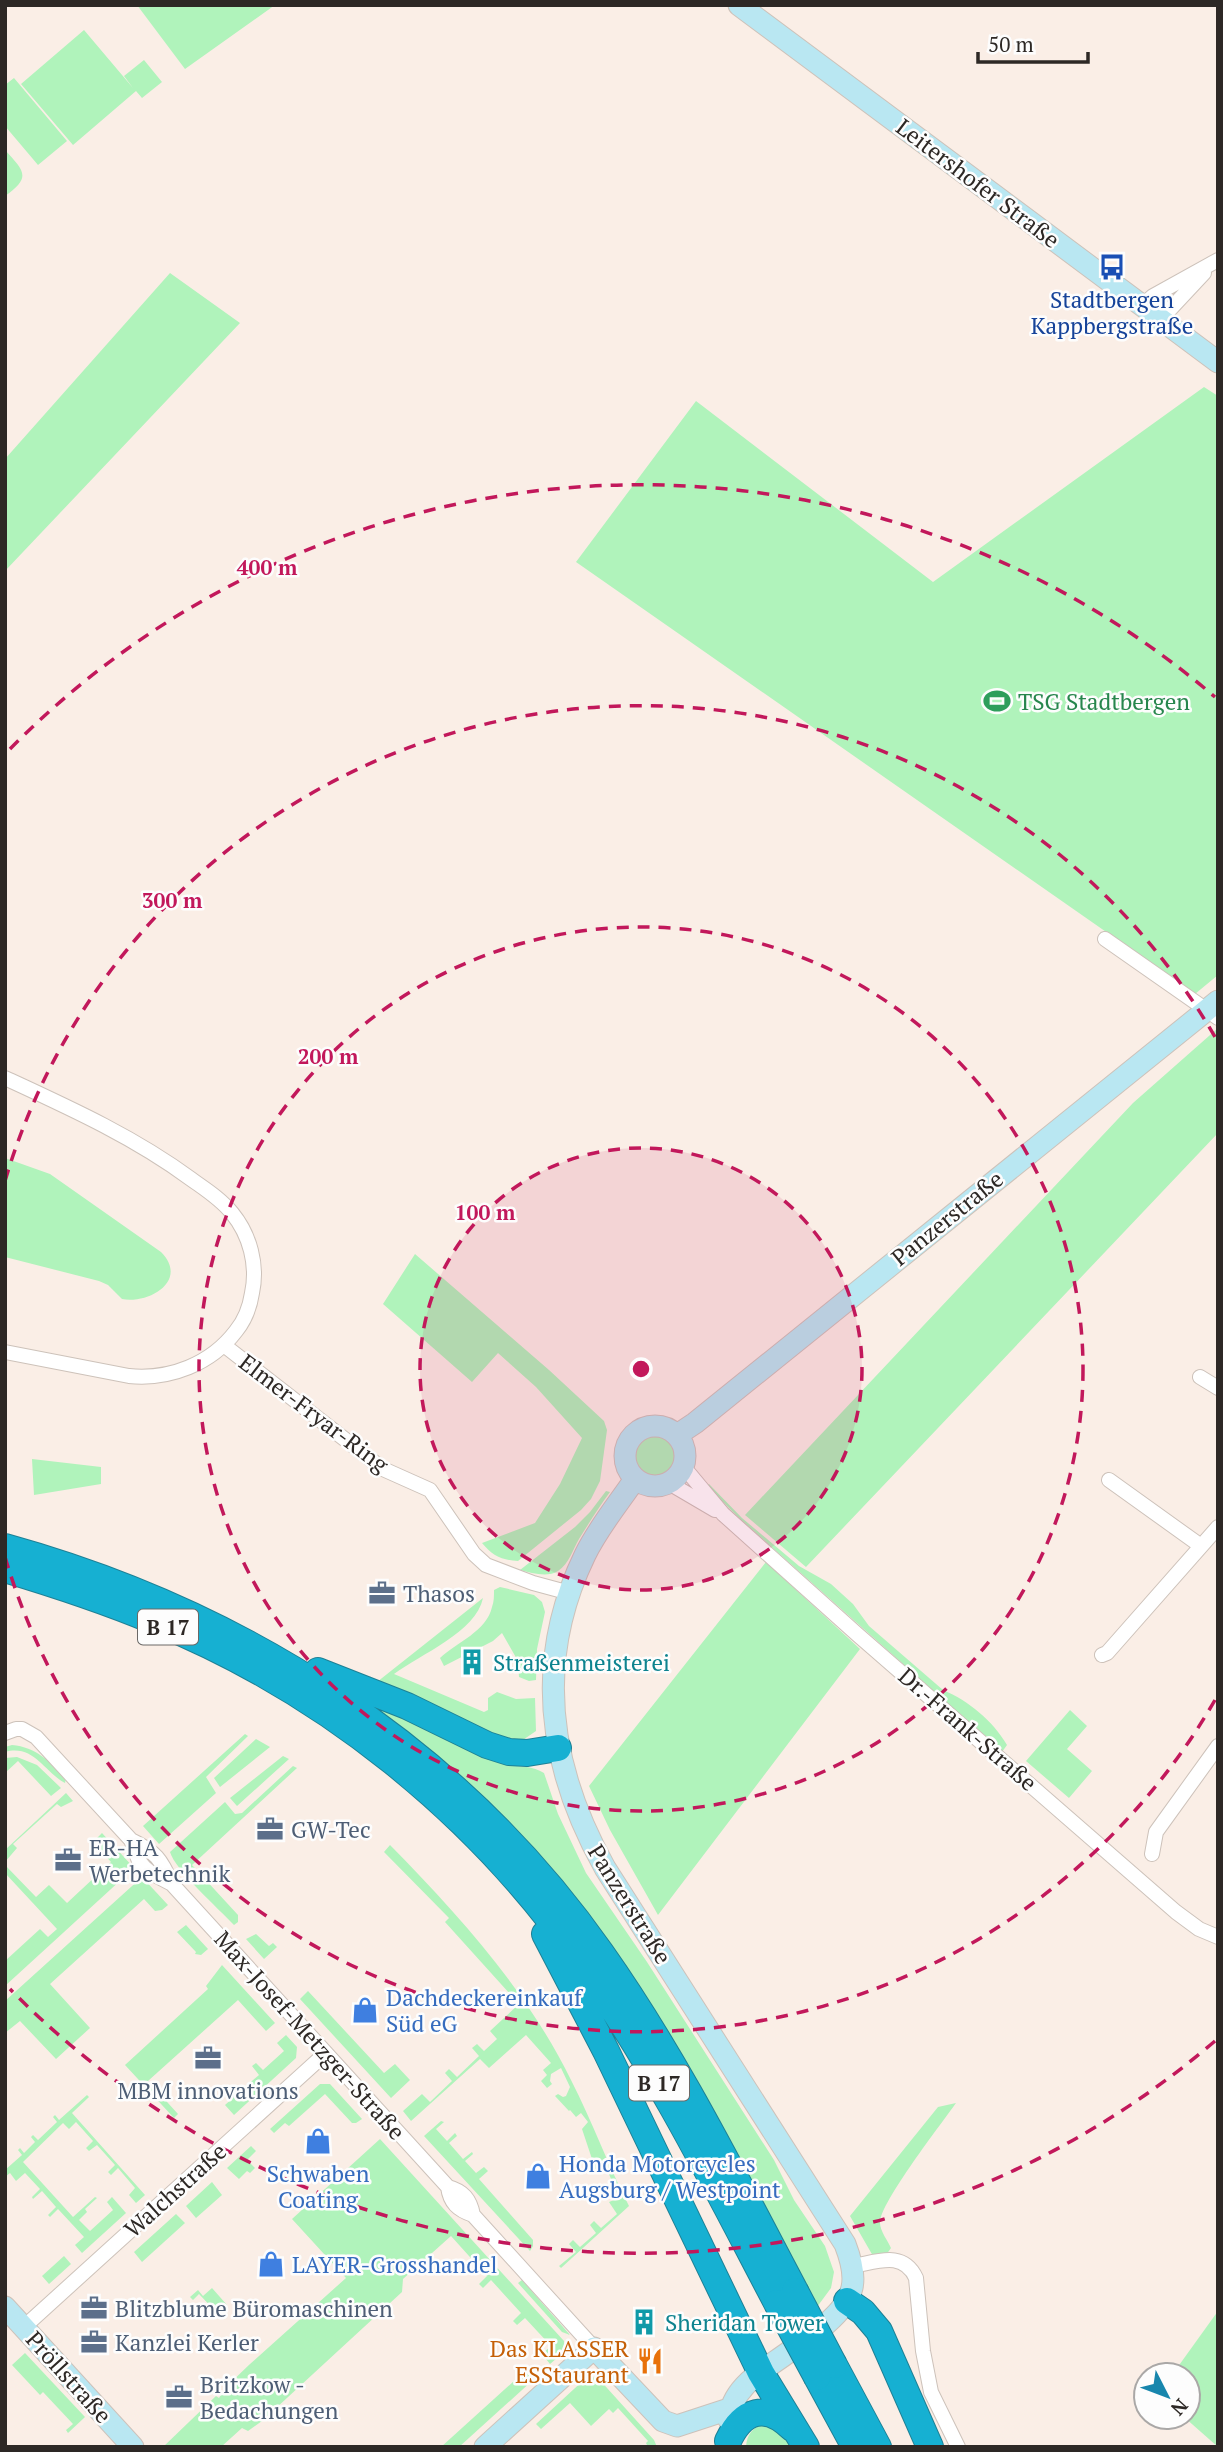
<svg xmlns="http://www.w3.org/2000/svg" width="1223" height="2452" viewBox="0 0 1223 2452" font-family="'PT Serif',serif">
  <rect width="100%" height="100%" fill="#faeee6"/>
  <path fill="#b0f3bb" d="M137 5H275L185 69Z
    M84 30 133 88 124 76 144 60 162 82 142 98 136 91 73 145 21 84Z
    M14 78 67 141 38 165 5 126V85Z
    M5 150C24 171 32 177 5 196Z
    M170 273 240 323 5 571V459Z
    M1204 387 1218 396V975L1195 994 576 562 696 401 933 582Z
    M1218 1028V1133L806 1567 745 1515 1133 1103Z
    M5 1158 50 1174 161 1252C189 1280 150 1304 122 1299L108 1285 99 1281 5 1257Z
    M415 1254 549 1370 604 1421 607 1430 600 1481 591 1499 581 1510 518 1561C501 1560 493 1556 482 1543L535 1523 560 1484 582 1438 536 1387 498 1353 472 1382 383 1304Z
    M633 1457a22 22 0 1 1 44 0a22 22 0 1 1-44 0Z
    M32 1459 101 1467V1484L34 1495Z
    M709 1484 742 1518 799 1566 831 1584 853 1604 869 1626 943 1690C969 1701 993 1721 1007 1745L1002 1752 740 1519 707 1486Z
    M606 1491 610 1492C599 1507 589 1523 579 1539 573 1549 569 1564 558 1571 547 1578 532 1573 520 1570L575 1527 590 1512Z
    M766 1562 860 1649 658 1915 610 1830 589 1786Z
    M500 1587 534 1595 542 1602 545 1612 537 1649 536 1680 529 1681 519 1677 518 1661 502 1633 493 1641 444 1666 440 1658C456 1643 487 1631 492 1607 494 1602 494 1596 494 1590Z
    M483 1598C476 1632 421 1654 394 1674L484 1712 488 1710V1698L497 1692 516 1699 535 1698 536 1731 517 1744 377 1682Z
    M368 1699C412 1720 456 1743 502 1763 516 1768 531 1764 544 1773L558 1814 586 1873 647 1962 774 2160 794 2200 825 2246 834 2272 831 2288 817 2307 494 1809 447 1764 368 1704Z
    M1070 1710 1087 1726 1067 1749 1092 1771 1069 1798 1026 1761Z
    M245 1734 248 1736 206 1777 216 1793 159 1844 143 1826Z
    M256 1739 270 1747 220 1787 214 1778Z
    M12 1745C36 1747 50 1762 66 1778L65 1783C44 1772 34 1744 5 1752V1747Z
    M283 1756 289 1759 237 1806 230 1798Z
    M17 1757 37 1765 61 1788 51 1796 18 1761 5 1773V1758Z
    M293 1766 297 1768 192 1865 238 1915V1922L234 1925C219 1909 175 1870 170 1852L225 1802 235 1814 242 1813Z
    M66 1793 73 1801 61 1807 57 1804 13 1844 17 1848 5 1862V1850Z
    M102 1833 134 1868 5 1986V1961L40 1929 48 1937 57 1929 5 1873V1865L36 1897 49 1885 67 1903 111 1862 93 1842Z
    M390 1845C459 1915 528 1992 571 2080 592 2121 608 2165 629 2206L561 2268 559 2266 576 2252 569 2244 573 2240 580 2247 596 2233 590 2225 594 2221 601 2228 617 2214 609 2202 619 2198 606 2167 596 2171 582 2129 588 2122 581 2113 576 2117 570 2110 569 2111 555 2096 558 2094 563 2097 566 2096 570 2087 561 2068 551 2074 550 2081 552 2084 547 2088 541 2081 547 2075 543 2070 551 2063 526 2035 489 2068 480 2059 411 2121 403 2111 422 2094 430 2102 452 2081 445 2073 449 2069 457 2077 479 2056 472 2048 477 2044 484 2051 497 2039 490 2031 519 2004 445 1922 449 1918 384 1852Z
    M142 1877 168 1905 162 1910 155 1911 144 1899 50 1984 90 2028 56 2059 20 2021 5 2033V2001Z
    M186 1925 208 1949 201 1955 195 1954 196 1952 177 1932Z
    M256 1934 269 1946 273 1943 277 1947 264 1959 246 1939Z
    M222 1965 275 2023 266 2031 238 2000 148 2081 178 2114 174 2118 125 2065 208 1989 206 1986Z
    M308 1991 384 2073 395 2064 410 2080 391 2098 300 1999Z
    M286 2035 297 2047 296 2058 234 2115 225 2105 234 2097 227 2089 231 2086 238 2093 259 2075 252 2066 256 2063 263 2070 284 2051 277 2043Z
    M320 2084H330L362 2119 356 2123H352L325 2094 289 2126 285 2123 274 2133 270 2129Z
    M87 2095 89 2097 72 2113 145 2195 136 2203 129 2195 135 2188 118 2168 111 2175 108 2172 115 2165 97 2145 89 2151 86 2148 93 2141 76 2122 69 2129 63 2123 23 2162 73 2217 95 2197 97 2198 85 2209 87 2212 79 2220 90 2231 113 2210 107 2202 112 2197 126 2213 82 2253 75 2245 84 2237 58 2209 50 2217 48 2215 56 2207 42 2191 33 2199 32 2197 40 2189 25 2173 16 2181 10 2173 5 2177V2170L22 2155 18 2150 20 2148 24 2153 35 2142 31 2137 33 2135 38 2140 57 2122 53 2117 55 2115 59 2120Z
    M956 2103C942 2123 879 2204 880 2223 880 2231 888 2241 891 2248L886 2255 873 2256 850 2216 938 2107Z
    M441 2121 444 2122 436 2129 447 2141 455 2133 457 2136 449 2143 463 2159 472 2152 473 2154 465 2161 476 2173 484 2167 488 2171 479 2179 533 2240V2246L530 2251 424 2136Z
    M380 2139 564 2341V2352L550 2364 542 2354 551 2346 525 2318 517 2325 513 2321 521 2313 491 2280 483 2288 479 2284 487 2276 451 2236 403 2279 402 2292 262 2421 248 2431 242 2428 221 2447H163L216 2396 219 2398 226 2387 250 2364 346 2278 292 2219Z
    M251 2146 256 2151 247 2160 255 2168 250 2173 247 2171 239 2179 227 2168Z
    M212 2182 222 2195 196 2218 186 2206Z
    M176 2214 185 2223 142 2262 134 2252Z
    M64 2256 71 2264 49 2284 42 2276Z
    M522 2280 570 2335 562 2332 518 2283Z
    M212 2288 227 2305 218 2314 199 2294 193 2300 190 2297 198 2290 203 2296Z
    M1218 2311V2447L1184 2417H1188V2375H1172Z
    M25 2353 85 2417 68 2433 66 2430 73 2424 43 2392 40 2395 12 2365Z
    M525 2371 533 2380 459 2447H441Z
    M587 2377 598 2378 654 2440 657 2447H648L646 2443 648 2441 618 2408 613 2413 609 2409 591 2426 570 2403 541 2429 536 2424Z
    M766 2421 796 2447H746C747 2432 754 2428 766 2421Z"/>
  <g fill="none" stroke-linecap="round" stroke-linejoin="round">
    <g stroke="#cdc2ba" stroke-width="16">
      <path id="street" d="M1143 305 1153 296 1218 260
        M1161 319 1204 273
        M1105 939 1218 1018
        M5 1078C70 1108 134 1137 191 1179 205 1189 221 1199 232 1213 250 1235 258 1265 252 1293 250 1306 245 1320 236 1331 211 1364 170 1380 129 1376L5 1352
        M225 1346 383 1469 430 1490 474 1554 486 1565 533 1583 570 1593
        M1200 1377 1218 1388
        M683 1466 723 1514 858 1635 1176 1912 1199 1929 1218 1937
        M1109 1480 1201 1546
        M669 1483 715 1510
        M1102 1655 1107 1653 1218 1527
        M5 1733 16 1729H22L36 1737 131 1840 139 1861 144 1867 151 1873 172 1884 448 2187C463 2191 470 2199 473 2215L594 2348
        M131 1840C156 1852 161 1859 172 1884
        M1152 1854 1156 1832 1218 1746
        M448 2187C450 2203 458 2210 473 2215
        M853 2266C877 2262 903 2250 916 2278L923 2351 931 2392 958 2447
        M24 2327 326 2053"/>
    </g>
    <g stroke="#cdc2ba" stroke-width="23">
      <path id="secondary" d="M739 5 1218 362
        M625 1456a30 30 0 1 1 60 0a30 30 0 1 1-60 0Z
        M677 1435 695 1423 1218 1001
        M635 1479C618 1504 598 1528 585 1555 533 1662 549 1768 605 1868L845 2244C859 2280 856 2298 826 2324
        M5 2307 133 2447
        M729 2420C731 2386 765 2370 790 2351
        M485 2447 594 2348 663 2421 677 2426 729 2409"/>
    </g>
    <g stroke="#1e8095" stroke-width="28">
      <path id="highway" d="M5 1547C243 1613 458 1749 601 1953 676 2059 734 2176 795 2291
        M5 1569C55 1584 104 1600 152 1620 325 1690 478 1813 584 1966 659 2072 717 2189 777 2303
        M318 1671 407 1706 487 1745 509 1752 527 1753 558 1748
        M545 1934 606 2051 761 2373 806 2447
        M847 2301 863 2312 879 2331 930 2447
        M834 2365 878 2447
        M817 2377 855 2447
        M728 2441C743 2409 766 2403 792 2428"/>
    </g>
    <use href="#street" stroke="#fff" stroke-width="14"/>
    <use href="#secondary" stroke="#b9e7f2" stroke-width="21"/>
    <use href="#highway" stroke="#16b0d2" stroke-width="26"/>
    <g stroke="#1e8095" stroke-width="28" stroke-linecap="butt">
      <path id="highway-bridge" d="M795 2291 834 2365
        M777 2303 817 2377"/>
    </g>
    <use href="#highway-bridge" stroke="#16b0d2" stroke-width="26"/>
  </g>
  <circle cx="641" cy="1369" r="221" fill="#c2185b" fill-opacity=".12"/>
  <g fill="none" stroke="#c2185b" stroke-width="3.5" stroke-dasharray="12 9">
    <circle cx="641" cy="1369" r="221"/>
    <circle cx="641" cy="1369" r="442"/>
    <path d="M1215 1700A663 663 0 0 1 5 1557M5 1181A663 663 0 0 1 1215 1037"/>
    <path d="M1215 2041A884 884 0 0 1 10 1989M10 749A884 884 0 0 1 1215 697"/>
  </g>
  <defs>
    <g id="bus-bare" transform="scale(2.1)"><path d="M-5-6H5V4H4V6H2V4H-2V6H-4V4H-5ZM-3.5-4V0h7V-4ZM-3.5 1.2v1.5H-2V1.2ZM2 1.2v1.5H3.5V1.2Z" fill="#1a4fb4" stroke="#fdfdfd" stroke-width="2.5" paint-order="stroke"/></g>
    <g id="stadium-bare" transform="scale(2.1)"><path d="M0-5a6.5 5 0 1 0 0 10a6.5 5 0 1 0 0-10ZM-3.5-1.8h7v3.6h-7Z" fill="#2e9e5b" stroke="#fdfdfd" stroke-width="2.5" paint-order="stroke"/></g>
    <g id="office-bare" transform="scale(2.1)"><path d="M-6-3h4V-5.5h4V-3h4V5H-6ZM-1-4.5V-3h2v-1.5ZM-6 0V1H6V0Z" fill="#5c6f8a" stroke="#fdfdfd" stroke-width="2.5" paint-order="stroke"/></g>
    <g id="building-bare" transform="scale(2.1)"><path d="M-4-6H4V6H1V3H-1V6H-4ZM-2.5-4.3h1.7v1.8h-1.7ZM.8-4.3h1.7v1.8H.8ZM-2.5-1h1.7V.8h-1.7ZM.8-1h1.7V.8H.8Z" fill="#0f9aa8" stroke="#fdfdfd" stroke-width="2.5" paint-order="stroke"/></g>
    <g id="shop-bare" transform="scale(2.1)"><path d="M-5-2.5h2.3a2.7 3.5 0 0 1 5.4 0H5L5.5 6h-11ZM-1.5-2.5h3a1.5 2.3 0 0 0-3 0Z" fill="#3f7fe0" stroke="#fdfdfd" stroke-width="2.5" paint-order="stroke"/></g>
    <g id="restaurant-bare" transform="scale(2.1)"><path d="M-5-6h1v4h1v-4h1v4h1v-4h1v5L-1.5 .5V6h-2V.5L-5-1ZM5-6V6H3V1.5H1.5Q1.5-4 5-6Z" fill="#e8710a" stroke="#fdfdfd" stroke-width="2.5" paint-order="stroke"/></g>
  </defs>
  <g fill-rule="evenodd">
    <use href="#bus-bare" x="1112" y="267"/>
    <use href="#stadium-bare" x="997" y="701"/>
    <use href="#office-bare" x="382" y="1593"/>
    <use href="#building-bare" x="472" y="1662"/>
    <use href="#office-bare" x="270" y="1829"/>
    <use href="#office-bare" x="68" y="1860"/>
    <use href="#shop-bare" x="365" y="2010"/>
    <use href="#office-bare" x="208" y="2058"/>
    <use href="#shop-bare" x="318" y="2141"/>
    <use href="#shop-bare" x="538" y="2176"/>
    <use href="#shop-bare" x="271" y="2264"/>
    <use href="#office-bare" x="94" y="2308"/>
    <use href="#building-bare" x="644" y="2322"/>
    <use href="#office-bare" x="94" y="2342"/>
    <use href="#restaurant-bare" x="650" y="2361"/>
    <use href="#office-bare" x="179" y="2397"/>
  </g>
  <g text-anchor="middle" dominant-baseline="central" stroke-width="5" stroke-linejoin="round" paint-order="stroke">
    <g fill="#fdfdfd" stroke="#6b6866" stroke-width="2">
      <rect x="138" y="1609.5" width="60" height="35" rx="5"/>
      <rect x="629" y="2065.5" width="60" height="35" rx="5"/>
    </g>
    <g font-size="21" font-weight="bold" fill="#2d2825">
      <text x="168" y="1627">B 17</text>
      <text x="659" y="2083">B 17</text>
    </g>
    <g font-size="23" fill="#2d2825" stroke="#fdfdfd">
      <text transform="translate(978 183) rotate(37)">Leitershofer Straße</text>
      <text transform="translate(947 1218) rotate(-39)">Panzerstraße</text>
      <text transform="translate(314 1413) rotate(37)">Elmer-Fryar-Ring</text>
      <text transform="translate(968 1729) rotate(41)">Dr.-Frank-Straße</text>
      <text transform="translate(630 1904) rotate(58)">Panzerstraße</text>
      <text transform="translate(310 2035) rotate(48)">Max-Josef-Metzger-Straße</text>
      <text transform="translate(175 2190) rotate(-42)">Walchstraße</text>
      <text transform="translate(69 2377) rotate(48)">Pröllstraße</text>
    </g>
    <g font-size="23" fill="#164399" stroke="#fdfdfd">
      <text x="1112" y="299">Stadtbergen<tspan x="1112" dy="26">Kappbergstraße</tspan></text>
    </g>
    <g font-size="23" fill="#27864d" stroke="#fdfdfd" text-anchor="start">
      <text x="1018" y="701">TSG Stadtbergen</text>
    </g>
    <g font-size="23" fill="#4e5e75" stroke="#fdfdfd" text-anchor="start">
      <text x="403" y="1593">Thasos</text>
      <text x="291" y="1829">GW-Tec</text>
      <text x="89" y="1847">ER-HA<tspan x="89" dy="26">Werbetechnik</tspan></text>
      <text x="208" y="2090" text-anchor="middle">MBM innovations</text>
      <text x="115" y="2308">Blitzblume Büromaschinen</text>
      <text x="115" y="2342">Kanzlei Kerler</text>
      <text x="200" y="2384">Britzkow -<tspan x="200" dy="26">Bedachungen</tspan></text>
    </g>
    <g font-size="23" fill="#0d838f" stroke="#fdfdfd" text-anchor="start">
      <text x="493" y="1662">Straßenmeisterei</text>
      <text x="665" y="2322">Sheridan Tower</text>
    </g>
    <g font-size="23" fill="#366cbe" stroke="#fdfdfd" text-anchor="start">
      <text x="386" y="1997">Dachdeckereinkauf<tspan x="386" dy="26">Süd eG</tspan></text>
      <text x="559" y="2163">Honda Motorcycles<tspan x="559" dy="26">Augsburg / Westpoint</tspan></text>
      <text x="318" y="2173" text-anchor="middle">Schwaben<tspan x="318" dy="26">Coating</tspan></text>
      <text x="292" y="2264">LAYER-Grosshandel</text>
    </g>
    <g font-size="23" fill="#c56008" stroke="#fdfdfd" text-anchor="end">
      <text x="629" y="2348">Das KLASSER<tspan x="629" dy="26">ESStaurant</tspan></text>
    </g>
  </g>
  <circle cx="641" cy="1369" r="10" fill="#c2185b" stroke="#fdfdfd" stroke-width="3.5"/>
  <g font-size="21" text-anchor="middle" font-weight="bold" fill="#c2185b" stroke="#fdfdfd" stroke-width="5" stroke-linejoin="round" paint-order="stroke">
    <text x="267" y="575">400 m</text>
    <text x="172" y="908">300 m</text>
    <text x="328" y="1064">200 m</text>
    <text x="485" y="1220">100 m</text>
  </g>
  <rect width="1223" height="2452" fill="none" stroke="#2d2825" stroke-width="14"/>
  <g transform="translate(1167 2396) rotate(132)"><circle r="33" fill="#fdfdfd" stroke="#aaa8a7" stroke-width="2"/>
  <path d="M0-5L12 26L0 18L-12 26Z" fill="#1886ad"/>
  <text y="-10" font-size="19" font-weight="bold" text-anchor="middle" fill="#2d2825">N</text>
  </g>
  <path d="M978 52v10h110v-10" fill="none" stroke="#2d2825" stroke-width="3.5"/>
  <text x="988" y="52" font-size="21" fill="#2d2825" stroke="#fdfdfd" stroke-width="5" paint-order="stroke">50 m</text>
</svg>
